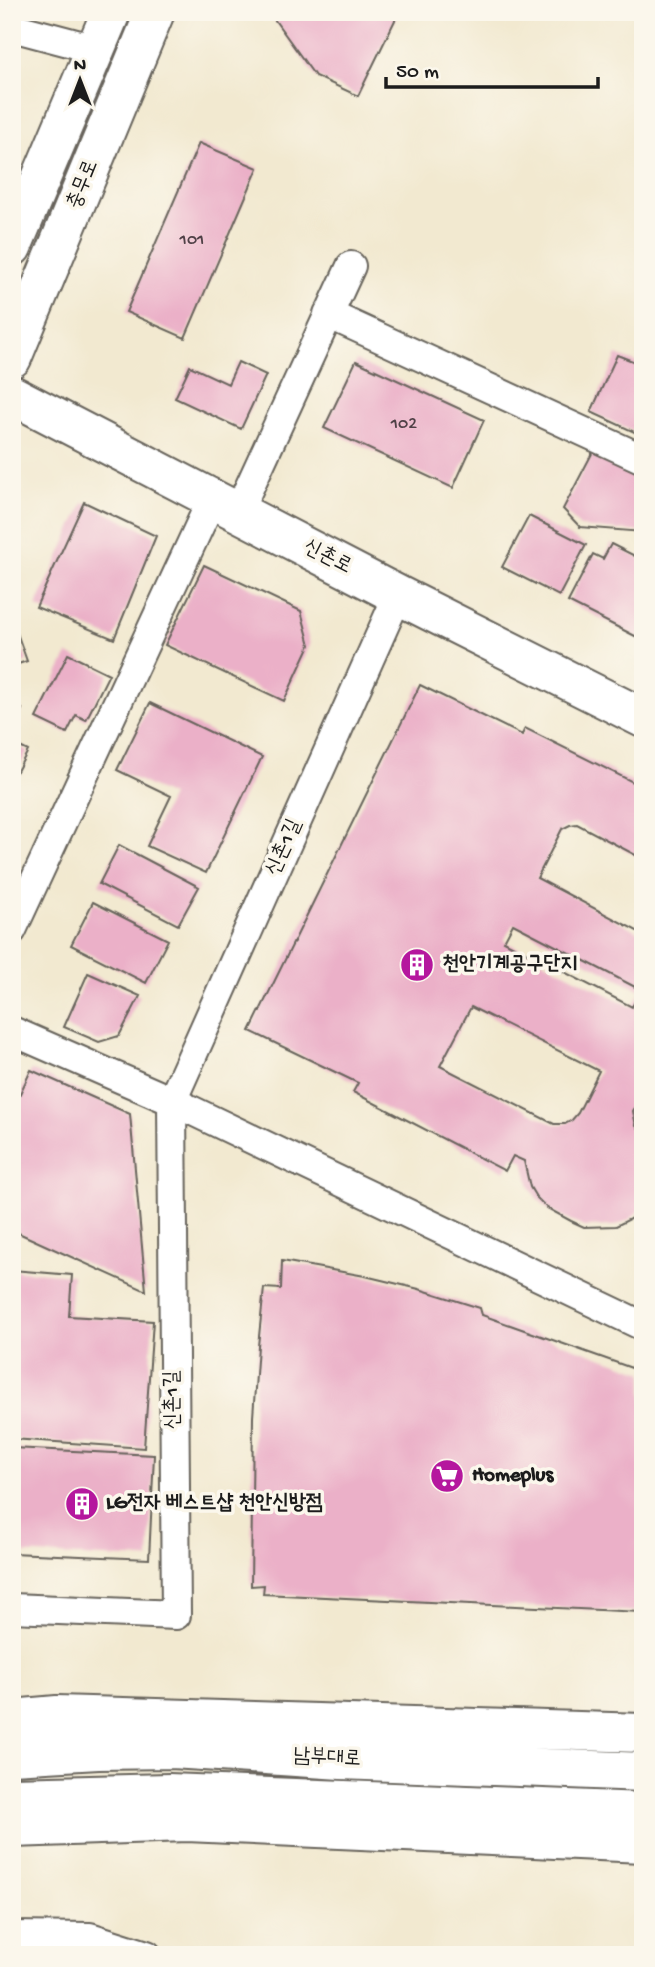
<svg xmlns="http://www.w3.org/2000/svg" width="655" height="1967" viewBox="0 0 655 1967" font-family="'Gochi Hand','Poor Story',sans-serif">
  <rect width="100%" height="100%" fill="#fbf7ec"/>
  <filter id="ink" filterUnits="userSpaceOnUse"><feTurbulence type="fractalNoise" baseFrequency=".0143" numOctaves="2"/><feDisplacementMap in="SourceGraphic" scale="14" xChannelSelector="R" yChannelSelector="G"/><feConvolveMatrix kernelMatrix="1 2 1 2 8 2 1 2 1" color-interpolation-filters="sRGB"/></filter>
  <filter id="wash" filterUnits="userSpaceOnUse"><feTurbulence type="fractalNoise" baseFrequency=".00686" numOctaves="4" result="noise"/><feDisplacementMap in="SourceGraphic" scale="28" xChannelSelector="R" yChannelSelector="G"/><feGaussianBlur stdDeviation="1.57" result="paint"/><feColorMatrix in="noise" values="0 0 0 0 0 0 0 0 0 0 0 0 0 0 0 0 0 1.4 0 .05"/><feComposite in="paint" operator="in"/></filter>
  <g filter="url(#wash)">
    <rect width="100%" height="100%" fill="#f2e9d0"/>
    <path fill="#becc6e" stroke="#6d7445" stroke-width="2" d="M80 1948 112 1955H12V1949Z"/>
    <g id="blocks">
      <path fill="#ebb0c8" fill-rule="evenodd" d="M269 12H399L358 96 315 76Z
        M199 143 258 168 185 338 126 312Z
        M617 355 643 365V436L591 412Z
        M356 361 484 420 453 488 324 428Z
        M238 362 266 375 241 429 175 398 190 366 228 384Z
        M597 444 643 468V532L580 527 563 509Z
        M84 502 156 536 114 639 36 607Z
        M529 516 586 545 559 596 502 567Z
        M611 544 643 560V640L568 602 593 554 603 559Z
        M204 565 301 611 310 645 284 701 165 645Z
        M12 619 27 661 12 666Z
        M68 654 109 674 86 720 76 715 67 733 36 718Z
        M420 685 522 735 525 728 643 787V859L577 824 570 825 562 829 537 878 643 934V1095L633 1111 636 1126 643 1132V1207L630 1219 616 1226 584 1227 571 1221 547 1208 536 1197 530 1187 524 1161 513 1156 505 1171 353 1092 358 1083 250 1031ZM513 924 641 990 632 1007 504 941ZM471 1007 599 1071 578 1113 572 1120 565 1124H554L440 1066Z
        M150 703 262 757 206 873 147 846 171 796 117 770Z
        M12 704 22 709 12 730Z
        M14 744 28 751 17 771 12 775Z
        M119 845 199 887 178 925 99 884Z
        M93 902 168 940 146 983 71 945Z
        M88 973 140 996 119 1036 99 1042 64 1027Z
        M31 1070 130 1114 146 1291 12 1230V1095L18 1098Z
        M282 1261 365 1276 419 1289 480 1308 482 1315 643 1372V1580L641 1612 263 1594 264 1585 251 1586 253 1417 258 1346 264 1288 281 1289Z
        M12 1270 72 1275 69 1316 153 1321 144 1448 12 1439Z
        M12 1448 154 1455 149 1559 12 1553Z"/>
    </g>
  </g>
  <g filter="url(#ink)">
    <use href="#blocks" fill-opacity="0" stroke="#67645b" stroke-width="2"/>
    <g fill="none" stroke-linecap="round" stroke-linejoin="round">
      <g stroke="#67645b" stroke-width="32">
        <path id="street" d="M12 27 95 49
          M328 314 643 459
          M238 512 351 266
          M12 930 212 499
          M12 1031 172 1101 398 595
          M12 1608 176 1615 172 1101 643 1326
          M12 1936 90 1937 147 1955"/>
      </g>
      <g stroke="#67645b" stroke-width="42">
        <path id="secondary" d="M12 247 111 12
          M12 358 155 12
          M12 395 398 595 643 718"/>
      </g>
      <g stroke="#67645b" stroke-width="42">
        <path id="highway" d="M12 1719 57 1715 643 1733
          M12 1755 98 1750 172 1749 341 1760 643 1772
          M12 1797 169 1793 643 1812
          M12 1828 187 1822 643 1843"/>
      </g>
      <use href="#street" stroke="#fff" stroke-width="28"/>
      <use href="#secondary" stroke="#fff" stroke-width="38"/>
      <use href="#highway" stroke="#fff" stroke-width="38"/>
    </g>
  </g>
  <defs>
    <g id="building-disc" transform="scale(1.75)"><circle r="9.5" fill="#b5179e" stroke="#fbf7ec"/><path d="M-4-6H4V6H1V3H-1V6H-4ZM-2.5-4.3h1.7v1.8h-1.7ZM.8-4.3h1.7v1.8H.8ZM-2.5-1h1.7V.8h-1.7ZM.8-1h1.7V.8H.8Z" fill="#fff"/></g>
    <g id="supermarket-disc" transform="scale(1.75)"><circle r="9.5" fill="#b5179e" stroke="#fbf7ec"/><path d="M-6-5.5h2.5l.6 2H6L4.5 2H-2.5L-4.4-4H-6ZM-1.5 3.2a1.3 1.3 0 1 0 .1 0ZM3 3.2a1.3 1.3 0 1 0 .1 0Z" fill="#fff"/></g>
  </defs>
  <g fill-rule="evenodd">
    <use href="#building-disc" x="417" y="965"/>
    <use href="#supermarket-disc" x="447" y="1476"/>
    <use href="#building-disc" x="82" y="1504"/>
  </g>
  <g text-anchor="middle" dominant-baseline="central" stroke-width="7" stroke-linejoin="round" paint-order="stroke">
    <g font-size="18" fill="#504147">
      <text x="192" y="240">101</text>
      <text x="404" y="424">102</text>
    </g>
    <g font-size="21" fill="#1c1c1c" stroke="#fbf7ec">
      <text transform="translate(84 185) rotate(-68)">충무로</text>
      <text transform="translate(327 558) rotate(27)">신촌로</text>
      <text transform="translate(285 848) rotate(-66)">신촌1길</text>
      <text transform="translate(174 1400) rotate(-91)">신촌1길</text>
      <text transform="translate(327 1759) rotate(3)">남부대로</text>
    </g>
    <g font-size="21" font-weight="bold" fill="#1c1c1c" stroke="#fbf7ec" text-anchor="start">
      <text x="442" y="965">천안기계공구단지</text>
      <text x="472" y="1476">Homeplus</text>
      <text x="106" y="1504">LG전자 베스트샵 천안신방점</text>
    </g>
  </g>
  <rect width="655" height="1967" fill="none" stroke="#fbf7ec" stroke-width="42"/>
  <g transform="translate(80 80)" stroke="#fbf7ec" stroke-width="5" paint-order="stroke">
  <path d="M0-5L12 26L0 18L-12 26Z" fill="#1c1c1c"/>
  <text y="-10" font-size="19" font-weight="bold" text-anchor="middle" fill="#1c1c1c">N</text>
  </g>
  <path d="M386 77v10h212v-10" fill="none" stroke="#1c1c1c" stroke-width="3.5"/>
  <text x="396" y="77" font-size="21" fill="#1c1c1c" stroke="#fbf7ec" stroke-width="5" paint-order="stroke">50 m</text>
</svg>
